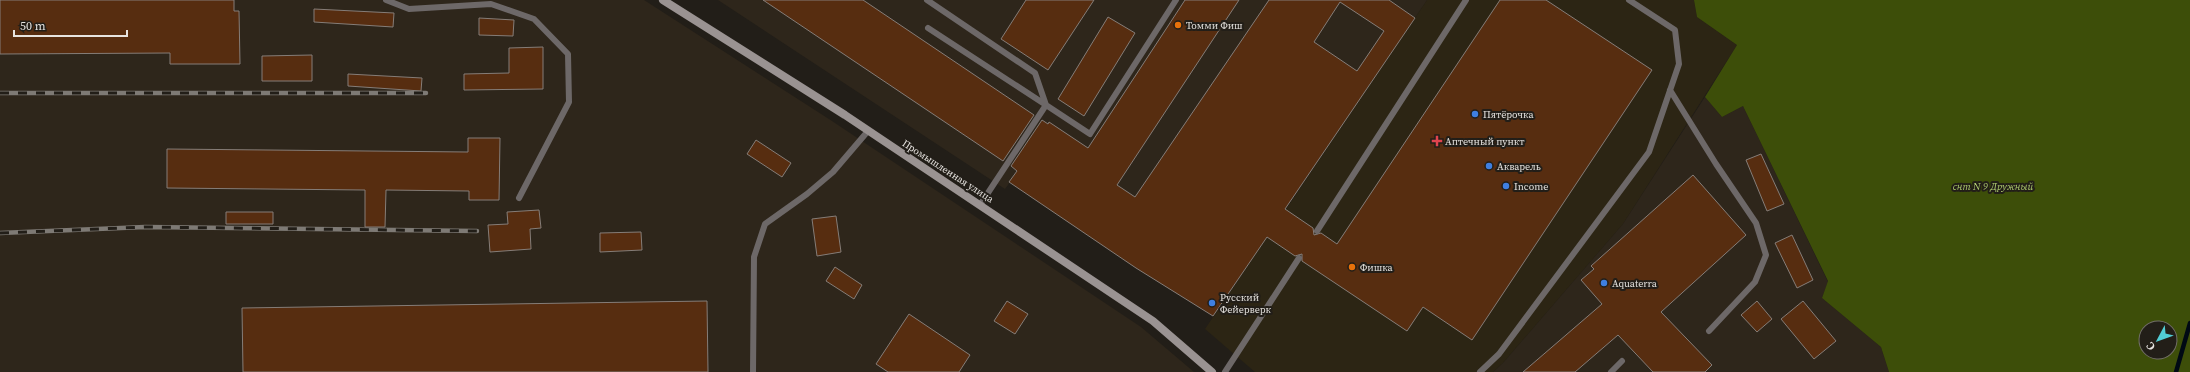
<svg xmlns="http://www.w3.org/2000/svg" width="2190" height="372" viewBox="0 0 2190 372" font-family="'Source Serif 4',serif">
  <rect width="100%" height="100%" fill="#221e18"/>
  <path fill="#2c2514" d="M1427 0H1694L1697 17 1737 45 1623 224 1503 363 1493 372H1255L1205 329Z"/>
  <path fill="#2e261b" d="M0 0H644L832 121 1141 327 1194 372H0Z
    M718 0H1427L1213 316 1136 268 1010 182 1005 189Z
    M1705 97 1722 117 1743 106 1828 282 1822 298 1881 347 1889 372H1493L1503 363 1623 224Z"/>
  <path fill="#3d4e09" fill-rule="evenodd" d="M1694 0H2190V372H1889L1881 347 1822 298 1828 281 1743 106 1722 117 1705 97 1737 45 1697 17ZM2146 328H2170V352H2146Z"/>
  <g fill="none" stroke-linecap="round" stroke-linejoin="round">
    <path stroke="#000914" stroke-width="4.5" d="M2176 372 2190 323"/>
  </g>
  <path fill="#572d10" stroke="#857d78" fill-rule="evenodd" d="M0 0H234V11H239L240 64H170V53L0 54Z
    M763 0H863L1034 115 1003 161Z
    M1026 0H1094L1048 70 1001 39Z
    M1185 0H1239L1117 185 1135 197 1269 0H1389L1415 18 1285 209 1313 228 1314 235 1321 233 1337 244 1500 0H1546L1652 70 1472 340 1423 307 1407 331 1302 261V254L1295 256 1267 237 1213 316 1136 268 1009 182 1017 171 1011 166 1042 120 1048 124 1049 122 1088 148ZM1340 2 1384 31 1357 71 1314 42Z
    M314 9 394 13 393 27 314 22Z
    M1108 17 1135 33 1084 116 1058 99Z
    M479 18 514 20 513 36 479 35Z
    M543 47V89L464 90V74L509 73V48Z
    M312 55V81H262V56Z
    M348 74 422 78 421 91 348 86Z
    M468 138H500L499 200H469V191L386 190 385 227H365V190L167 188V149L468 152Z
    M756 140 791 163 782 177 747 154Z
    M1761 154 1784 204 1767 211 1746 160Z
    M1693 175 1746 235 1661 312 1712 365 1705 372H1653L1618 335 1575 372H1523L1602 304 1581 280 1594 269 1591 266Z
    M539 210 541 228 530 229 531 249 490 252 488 225 508 224 507 212Z
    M226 212H273V224H226Z
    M836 216 841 252 817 256 812 219Z
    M641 232 642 250 600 252V233Z
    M1792 235 1813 280 1797 288 1775 243Z
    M835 267 862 285 854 299 826 281Z
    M707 301 708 372H243L242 308Z
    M1007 301 1028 314 1015 334 994 321Z
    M1757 301 1772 319 1757 332 1741 315Z
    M1803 301 1836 341 1814 359 1781 319Z
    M909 314 970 355 959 372H888L876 364Z"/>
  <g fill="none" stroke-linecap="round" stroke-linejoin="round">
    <path stroke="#6d6868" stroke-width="6" d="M386 0 409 9 491 4 534 19 568 54 569 102 519 198
      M927 0 1035 73 1046 105 1090 134 1176 0
      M928 28 1046 105 980 205
      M1670 90 1716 164 1756 223 1766 255 1755 282 1709 331
      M1317 231 1466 0
      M753 372 754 257 765 224 807 194 833 172 868 131
      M1225 372 1299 258
      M1480 372 1499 354 1649 152 1679 64 1675 30 1629 0
      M1611 372 1622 361"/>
    <path stroke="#9a9392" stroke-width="8" d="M663 0 845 115 1153 321 1212 372"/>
    <g stroke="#7e7a75" stroke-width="4.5">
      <path id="rail" d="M0 93H426
        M0 233 145 227 477 231"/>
    </g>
    <use href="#rail" stroke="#221e18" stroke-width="3" stroke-dasharray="9" stroke-linecap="butt"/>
  </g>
  <g fill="#e8710a" stroke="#221e18" stroke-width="1.5">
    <circle cx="1178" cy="25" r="4"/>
    <circle cx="1352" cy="267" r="4"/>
  </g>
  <g fill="#3f7fe0" stroke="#221e18" stroke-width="1.5">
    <circle cx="1475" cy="114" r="4"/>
    <circle cx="1489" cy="166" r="4"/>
    <circle cx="1506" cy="186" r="4"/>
    <circle cx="1604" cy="283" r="4"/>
    <circle cx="1212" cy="303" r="4"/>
  </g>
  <path fill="#e0444e" stroke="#221e18" stroke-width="1.5" d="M1435 135h4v4h4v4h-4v4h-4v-4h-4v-4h4z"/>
  <g text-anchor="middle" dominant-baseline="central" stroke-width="4" stroke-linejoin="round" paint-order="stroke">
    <g font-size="10" fill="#e7e4e0" stroke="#221e18" text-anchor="start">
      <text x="1186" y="25">Томми Фиш</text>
      <text x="1483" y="114">Пятёрочка</text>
      <text x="1445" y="141">Аптечный пункт</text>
      <text x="1497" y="166">Акварель</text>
      <text x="1514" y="186">Income</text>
      <text x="1360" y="267">Фишка</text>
      <text x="1612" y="283">Aquaterra</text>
      <text x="1220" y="297">Русский<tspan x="1220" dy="12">Фейерверк</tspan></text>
    </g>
    <g font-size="10" fill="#e7e4e0" stroke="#221e18">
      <text transform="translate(948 171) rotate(33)">Промышленная улица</text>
    </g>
    <g font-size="10" font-style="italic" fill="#b0cd71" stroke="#221e18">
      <text x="1993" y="186">снт N 9 Дружный</text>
    </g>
  </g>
  <g transform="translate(2158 340) rotate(229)"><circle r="19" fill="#221e18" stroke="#716d68"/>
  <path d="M0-3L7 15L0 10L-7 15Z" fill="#51ccd5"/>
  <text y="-6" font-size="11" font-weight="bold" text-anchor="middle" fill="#e7e4e0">С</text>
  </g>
  <path d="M14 30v6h113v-6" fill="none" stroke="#e7e4e0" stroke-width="2"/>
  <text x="20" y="30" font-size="12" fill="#e7e4e0" stroke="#221e18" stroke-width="3" paint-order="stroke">50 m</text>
</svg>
